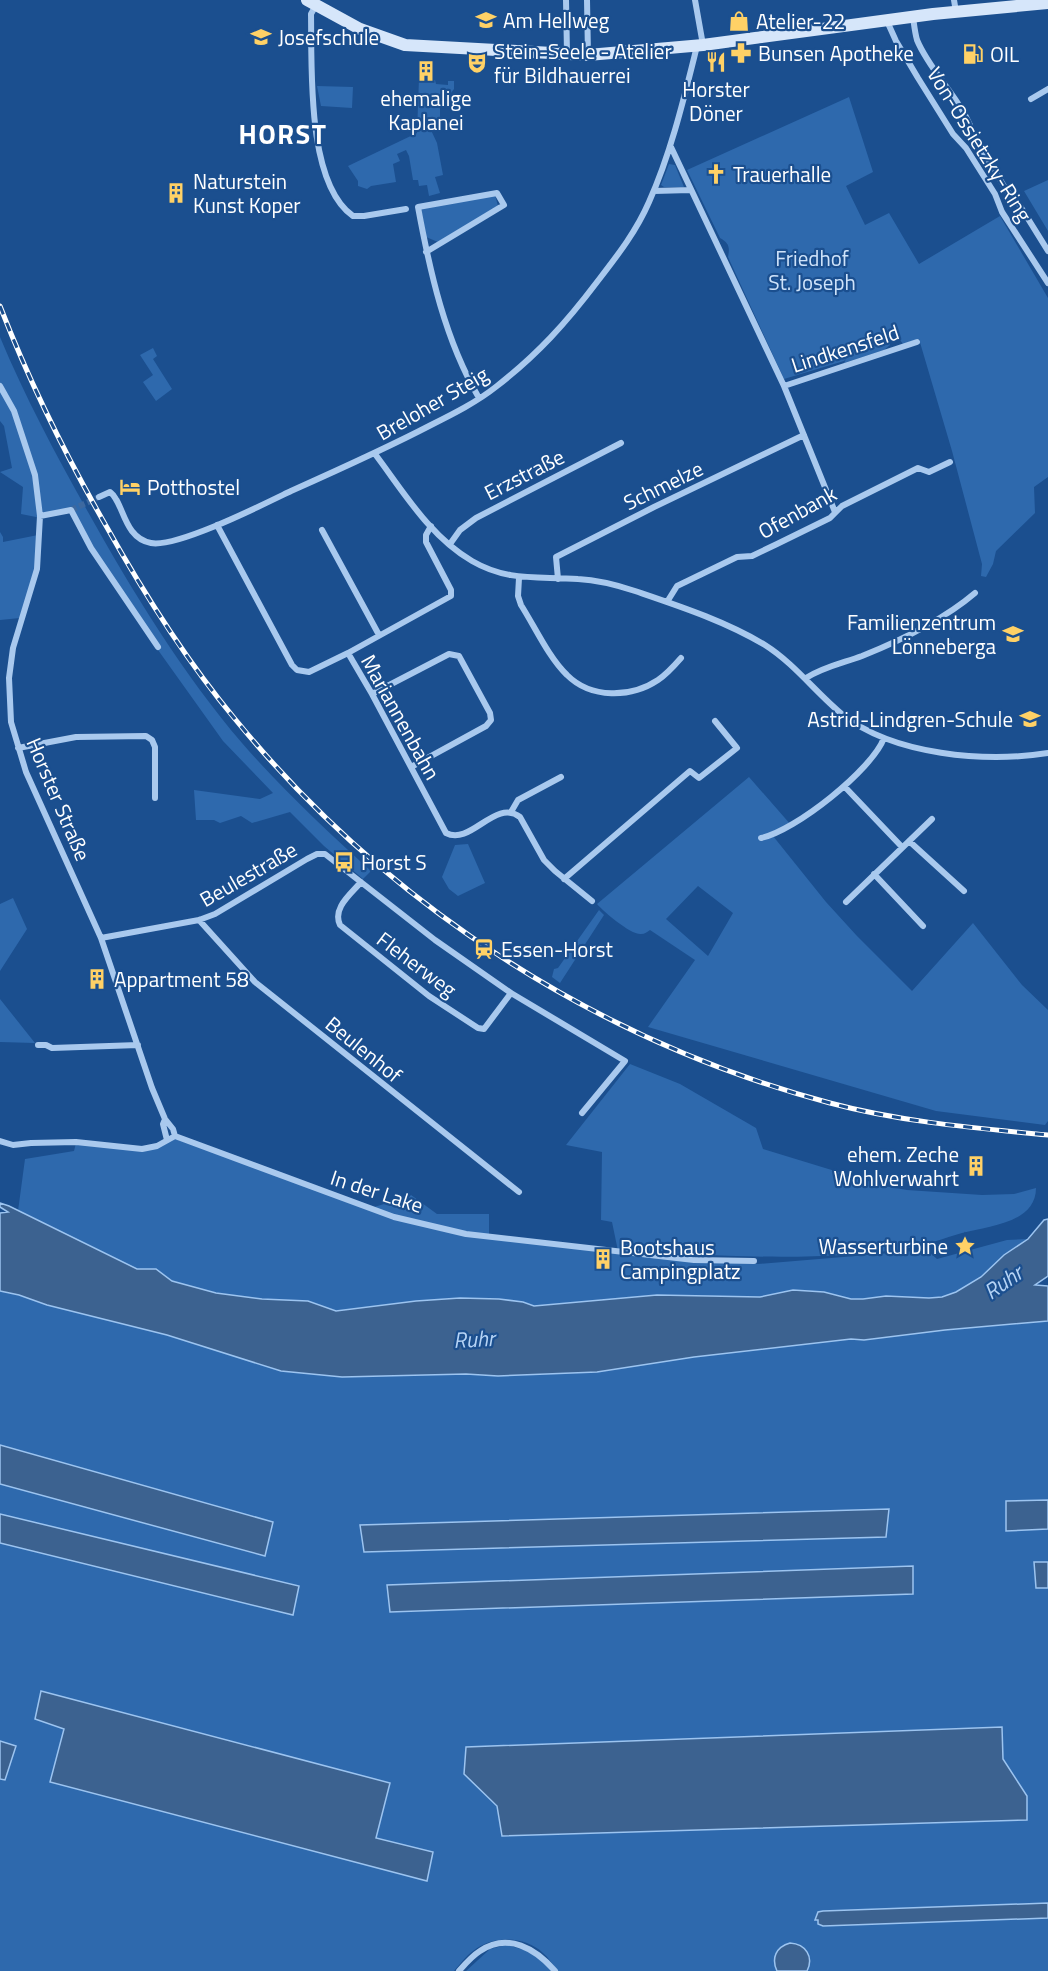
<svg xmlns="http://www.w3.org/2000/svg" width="1048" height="1971" viewBox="0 0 1048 1971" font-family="'Titillium Web',sans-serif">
  <rect width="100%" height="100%" fill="#1b4f8f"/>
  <path fill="#2e69ad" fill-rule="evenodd" d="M419 78 435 80 436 84 448 85V81H454V89L451 93 440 94V123L430 128 437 143 443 175 435 177 440 193 429 196 427 185 419 186 418 180H413L409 156 406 150 397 154 400 161 393 164 396 182 371 186 367 189 358 186V181L348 166 417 133Z
    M317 86 353 87 352 108 321 106Z
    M849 97 873 172 846 186 865 225 889 213 919 264 1000 216 1048 298V477L1034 487 1035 513 996 551 993 564 986 577 981 576 982 564 952 451 919 339 903 344 895 333 888 335 890 345 884 350 844 363 846 359 844 361 784 379 728 257C730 247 729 243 720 238L687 170Z
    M669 164 675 165 684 187H664L661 185Z
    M1048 180V231L1024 191Z
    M495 195 498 206 438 242 426 237 421 208Z
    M0 337C25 397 56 455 88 512 132 591 183 674 242 743 282 789 326 830 371 871L363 879 324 846 290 812 252 823 241 816 220 823 214 820H196L194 790 260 799 273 793 223 741 158 650 91 547 72 510 41 518 21 514 23 487 0 472 12 468 4 426 0 421Z
    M153 348 157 356 153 359 172 389 156 401 143 382 153 375 140 355Z
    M0 532 3 537V542L38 535 36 569 20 618 0 620Z
    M749 777 791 825 773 836 826 902 857 936 912 991 973 923 1022 985 1048 1010V1121L1045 1125 936 1111 648 1027 695 960 650 930C647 932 645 934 641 934 631 935 604 912 597 904ZM698 886 733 913 708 956 666 919Z
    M468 844 485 883 458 896 449 889 442 877 455 845Z
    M13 898 27 929 0 971V904Z
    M599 910 604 915 560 983 552 977 554 969 558 968Z
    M0 999 35 1043 0 1042Z
    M630 1064 680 1084 756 1128 763 1149 884 1186 907 1190 982 1195 1014 1194 1036 1188C1036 1223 989 1226 962 1233 944 1238 927 1245 909 1248 813 1263 715 1255 618 1251L612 1222 601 1220 602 1152 566 1145Z
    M175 1138 371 1208 384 1204 403 1203 411 1195 437 1214H489V1236L694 1262 758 1264 927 1250 937 1259 1007 1240 1028 1239 1004 1255 981 1277 956 1292 942 1297 929 1298 886 1296 863 1299H851L824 1292 793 1290 760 1297 657 1295 534 1306 523 1302 499 1299 460 1298 416 1301 336 1311 308 1301 262 1299 216 1293 172 1281 156 1269H137L18 1211 25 1159 74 1151 76 1143 142 1151Z
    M0 1291 19 1295 47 1305 167 1335 281 1371 342 1377 466 1374 498 1376 597 1372 694 1357 851 1339 864 1340 945 1330 1048 1321V1971H558C553 1965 549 1958 543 1953 525 1936 493 1935 473 1951 466 1956 460 1964 454 1971H0Z
    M507 1945 531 1952 553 1971H466L490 1949Z"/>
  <path fill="#3c6290" stroke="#9cc4f0" stroke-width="1.5" d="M0 1203 9 1206 137 1269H156L172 1281 216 1293 262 1299 308 1301 336 1311 416 1301 460 1298 499 1299 523 1302 534 1306 657 1295 760 1297 793 1290 824 1292 851 1299H863L886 1296 929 1298 942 1297 956 1292 981 1277 1004 1255 1028 1239 1044 1220 1048 1219V1276L1035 1285 1048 1286V1321L945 1330 864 1340 851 1339 694 1357 597 1372 498 1376 466 1374 342 1377 281 1371 167 1335 47 1305 19 1295 0 1291V1213L8 1212 0 1207Z
    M0 1445 273 1522 265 1556 0 1484Z
    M1048 1500V1529L1006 1531V1501Z
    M889 1509 886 1537 364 1552 360 1525Z
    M0 1514 299 1586 293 1615 0 1543Z
    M1034 1562H1048V1588H1036Z
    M913 1566V1594L390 1612 387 1585Z
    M41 1691 390 1783 376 1838 433 1852 427 1881 50 1782 64 1729 35 1719Z
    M1002 1727 1003 1759 1027 1796V1820L502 1836 497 1806 464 1774 466 1747Z
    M0 1741 16 1746 5 1780 0 1779Z
    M1048 1903V1918L823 1926 818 1924V1920H815L818 1912 823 1911Z
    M790 1943C806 1944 814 1957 807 1971H777C771 1958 776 1947 790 1943Z"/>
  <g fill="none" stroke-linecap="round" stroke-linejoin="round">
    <path stroke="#3d69a0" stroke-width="6" stroke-dasharray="6 3" stroke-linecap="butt" d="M71 510 99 497"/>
    <path stroke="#a9c9ee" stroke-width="6" d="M566 0 567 53
      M587 0 588 55
      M695 0 703 45
      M954 0 956 12
      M316 5 311 14C312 66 306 183 353 216H364L406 209
      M913 17C914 24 915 33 917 40 931 74 965 102 974 137L1007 191 1017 201 1048 251
      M887 21 896 41 918 78 953 134 966 148 995 194 1002 212 1048 283
      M1031 99 1048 89
      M671 147 784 386 835 512
      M654 191 690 190
      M426 252 504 205 497 193 418 207C430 272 445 340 479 398
      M0 386 14 411 35 475 40 516 37 569 13 648 9 678 11 722 26 772 101 938 152 1088 165 1119 173 1129 175 1136
      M784 386 917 342
      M375 454C403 491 430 537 472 561 508 582 538 576 578 579 597 580 617 585 635 591 679 606 725 621 765 645 795 664 816 693 843 715 894 755 985 763 1048 753
      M99 497 110 492C124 502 123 538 151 543 177 548 264 504 291 491 338 470 385 449 431 425 453 414 477 402 497 386 538 354 566 323 597 282 617 256 636 232 649 202 671 153 684 98 697 46
      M40 516 71 510 91 548 158 647
      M217 525 292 665 297 670 309 672 348 653 451 596V590L426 542V535L431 526
      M322 530 379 635
      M450 544 460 530 476 518 621 443
      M519 578 518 596 521 605C535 627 549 658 567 675 591 699 631 698 658 680 667 674 674 666 681 658
      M558 579 556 557 654 507 804 435
      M667 602 677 586 737 557 752 556 777 544 830 518 842 506 918 468 929 472 950 462
      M348 653 372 694 446 833C471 846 495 798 520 817L544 860 555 871 592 901
      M806 678C823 667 843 663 862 656 902 640 942 621 975 593
      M372 694 449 654 459 656 490 713 491 720 486 726 411 767
      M18 748 76 737 146 736 152 740 155 747V798
      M844 786 902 847
      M511 812 518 800 561 777
      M761 838C795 831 872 770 884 738
      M909 841 964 891
      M874 874 923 926
      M564 879 690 771 699 778 737 748 715 721
      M361 882C351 894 332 908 340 925L429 996 478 1028 484 1029 511 993
      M846 902 932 819
      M199 920 255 982 519 1192
      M101 938 199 920 215 914 307 859 317 854H325L435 940 511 993 625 1061 582 1113
      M38 1045H46L52 1048 138 1045
      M165 1119 163 1124 167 1140
      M0 1141 13 1145 31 1143 76 1142 142 1149 157 1146 175 1136 394 1217 466 1234 694 1260 754 1261
      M459 1971C465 1964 472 1956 480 1951 508 1932 536 1949 555 1971"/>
    <path stroke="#d6e6fa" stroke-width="12" d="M307 0 360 29 405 45 588 55 703 45 933 14 1048 3"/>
    <g stroke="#fff" stroke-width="5">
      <path id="rail" d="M0 306C29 381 65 454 105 524 143 592 185 659 235 719 387 905 597 1041 830 1103 901 1122 975 1128 1048 1135"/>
    </g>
    <use href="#rail" stroke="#1b4f8f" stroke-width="3" stroke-dasharray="9" stroke-linecap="butt"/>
  </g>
  <defs>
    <g id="school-bare" transform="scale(1.62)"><path d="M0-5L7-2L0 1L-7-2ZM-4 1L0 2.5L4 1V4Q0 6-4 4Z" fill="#ffd166" stroke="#1b4f8f" stroke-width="2.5" paint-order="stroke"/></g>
    <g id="shop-bare" transform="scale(1.62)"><path d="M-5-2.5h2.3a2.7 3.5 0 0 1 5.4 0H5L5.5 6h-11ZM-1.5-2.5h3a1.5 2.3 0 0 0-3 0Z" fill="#ffd166" stroke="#1b4f8f" stroke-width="2.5" paint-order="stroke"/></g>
    <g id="pharmacy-bare" transform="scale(1.62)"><path d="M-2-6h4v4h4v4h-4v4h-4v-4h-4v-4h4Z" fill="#ffd166" stroke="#1b4f8f" stroke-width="2.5" paint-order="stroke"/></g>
    <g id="fuel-bare" transform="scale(1.62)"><path d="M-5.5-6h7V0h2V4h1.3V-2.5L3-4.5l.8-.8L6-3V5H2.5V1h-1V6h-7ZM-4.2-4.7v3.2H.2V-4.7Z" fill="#ffd166" stroke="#1b4f8f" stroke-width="2.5" paint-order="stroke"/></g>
    <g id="restaurant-bare" transform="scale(1.62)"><path d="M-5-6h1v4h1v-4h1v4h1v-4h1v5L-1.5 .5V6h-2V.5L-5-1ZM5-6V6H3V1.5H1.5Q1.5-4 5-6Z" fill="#ffd166" stroke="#1b4f8f" stroke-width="2.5" paint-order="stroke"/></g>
    <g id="theatre-bare" transform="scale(1.62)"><path d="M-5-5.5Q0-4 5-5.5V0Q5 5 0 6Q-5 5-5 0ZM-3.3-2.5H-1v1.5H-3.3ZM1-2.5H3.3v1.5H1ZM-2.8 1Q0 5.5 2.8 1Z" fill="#ffd166" stroke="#1b4f8f" stroke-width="2.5" paint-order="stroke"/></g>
    <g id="building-bare" transform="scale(1.62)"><path d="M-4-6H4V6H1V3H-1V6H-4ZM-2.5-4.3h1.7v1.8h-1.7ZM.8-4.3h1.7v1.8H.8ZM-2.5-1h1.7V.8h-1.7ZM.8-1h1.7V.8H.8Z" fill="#ffd166" stroke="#1b4f8f" stroke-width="2.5" paint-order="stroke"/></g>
    <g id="church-bare" transform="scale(1.62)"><path d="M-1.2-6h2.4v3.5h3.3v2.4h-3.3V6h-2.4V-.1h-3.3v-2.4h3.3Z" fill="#ffd166" stroke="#1b4f8f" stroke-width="2.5" paint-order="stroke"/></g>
    <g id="hotel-bare" transform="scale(1.62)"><path d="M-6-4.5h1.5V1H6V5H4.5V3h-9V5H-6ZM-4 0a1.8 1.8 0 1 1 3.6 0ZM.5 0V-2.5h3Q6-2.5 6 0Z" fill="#ffd166" stroke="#1b4f8f" stroke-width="2.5" paint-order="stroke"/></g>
    <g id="bus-bare" transform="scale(1.62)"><path d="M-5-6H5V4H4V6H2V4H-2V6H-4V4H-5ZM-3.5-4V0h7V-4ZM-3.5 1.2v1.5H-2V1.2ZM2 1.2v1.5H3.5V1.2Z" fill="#ffd166" stroke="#1b4f8f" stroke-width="2.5" paint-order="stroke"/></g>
    <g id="station-bare" transform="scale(1.62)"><path d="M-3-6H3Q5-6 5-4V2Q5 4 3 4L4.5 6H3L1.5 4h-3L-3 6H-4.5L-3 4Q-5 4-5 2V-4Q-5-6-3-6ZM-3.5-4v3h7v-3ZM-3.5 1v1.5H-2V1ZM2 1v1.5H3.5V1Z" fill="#ffd166" stroke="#1b4f8f" stroke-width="2.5" paint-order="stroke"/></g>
    <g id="sight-bare" transform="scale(1.62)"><path d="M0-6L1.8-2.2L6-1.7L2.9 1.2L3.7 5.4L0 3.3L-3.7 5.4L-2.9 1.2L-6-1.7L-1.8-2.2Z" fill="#ffd166" stroke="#1b4f8f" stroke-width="2.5" paint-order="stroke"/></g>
  </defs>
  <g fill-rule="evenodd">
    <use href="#school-bare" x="486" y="20"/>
    <use href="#shop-bare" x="739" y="21"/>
    <use href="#school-bare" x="261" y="37"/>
    <use href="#pharmacy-bare" x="741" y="53"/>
    <use href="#fuel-bare" x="973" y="54"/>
    <use href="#restaurant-bare" x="716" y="62"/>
    <use href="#theatre-bare" x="477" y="63"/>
    <use href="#building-bare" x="426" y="71"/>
    <use href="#church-bare" x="716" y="174"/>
    <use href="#building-bare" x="176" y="193"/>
    <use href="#hotel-bare" x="130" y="487"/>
    <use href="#school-bare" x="1013" y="634"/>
    <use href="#school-bare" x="1030" y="719"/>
    <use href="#bus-bare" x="344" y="862"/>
    <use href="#station-bare" x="484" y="949"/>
    <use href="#building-bare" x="97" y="979"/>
    <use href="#building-bare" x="976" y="1166"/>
    <use href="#sight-bare" x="965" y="1246"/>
    <use href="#building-bare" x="603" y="1259"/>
  </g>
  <g text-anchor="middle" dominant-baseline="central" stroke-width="4.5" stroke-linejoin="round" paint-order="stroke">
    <g font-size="21" fill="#fff" stroke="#1b4f8f" text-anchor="start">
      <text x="503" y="20">Am Hellweg</text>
      <text x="756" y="21">Atelier-22</text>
      <text x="278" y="37">Josefschule</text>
      <text x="494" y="51">Stein-Seele - Atelier<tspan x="494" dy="24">für Bildhauerrei</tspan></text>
      <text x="758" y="53">Bunsen Apotheke</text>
      <text x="990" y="54">OIL</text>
      <text x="716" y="89" text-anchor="middle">Horster<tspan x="716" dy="24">Döner</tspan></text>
      <text x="426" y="98" text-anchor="middle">ehemalige<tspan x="426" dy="24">Kaplanei</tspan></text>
      <text x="733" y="174">Trauerhalle</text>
      <text x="193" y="181">Naturstein<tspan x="193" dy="24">Kunst Koper</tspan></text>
      <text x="147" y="487">Potthostel</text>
      <text x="996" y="622" text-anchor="end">Familienzentrum<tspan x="996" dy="24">Lönneberga</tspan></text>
      <text x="1013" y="719" text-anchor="end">Astrid-Lindgren-Schule</text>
      <text x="361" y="862">Horst S</text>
      <text x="501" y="949">Essen-Horst</text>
      <text x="114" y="979">Appartment 58</text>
      <text x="959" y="1154" text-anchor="end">ehem. Zeche<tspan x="959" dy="24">Wohlverwahrt</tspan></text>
      <text x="948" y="1246" text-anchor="end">Wasserturbine</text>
      <text x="620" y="1247">Bootshaus<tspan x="620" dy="24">Campingplatz</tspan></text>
    </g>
    <g font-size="21" fill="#fff" stroke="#1b4f8f">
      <text transform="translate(980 144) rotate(58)">Von-Ossietzky-Ring</text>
      <text transform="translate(845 348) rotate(-18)">Lindkensfeld</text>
      <text transform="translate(432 403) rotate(-30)">Breloher Steig</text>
      <text transform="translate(524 474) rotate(-27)">Erzstraße</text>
      <text transform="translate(663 485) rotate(-26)">Schmelze</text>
      <text transform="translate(797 512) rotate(-29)">Ofenbank</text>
      <text transform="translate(401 717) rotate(61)">Mariannenbahn</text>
      <text transform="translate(59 799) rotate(67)">Horster Straße</text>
      <text transform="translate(248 874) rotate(-30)">Beulestraße</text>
      <text transform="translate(417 964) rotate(37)">Fleherweg</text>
      <text transform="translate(364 1049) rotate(39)">Beulenhof</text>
      <text transform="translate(377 1191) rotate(18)">In der Lake</text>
    </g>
    <g font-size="21" fill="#cfe3fa" stroke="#1b4f8f">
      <text x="812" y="258">Friedhof<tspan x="812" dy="24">St. Joseph</tspan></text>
    </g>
    <g font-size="22" font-style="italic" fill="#b5d3f5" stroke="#1b4f8f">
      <text transform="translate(1003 1282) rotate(-35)">Ruhr</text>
      <text transform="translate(474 1339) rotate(-3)">Ruhr</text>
    </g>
    <g font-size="27" font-weight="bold" letter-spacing="1.5" fill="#fff" stroke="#1b4f8f">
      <text x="283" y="133">HORST</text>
    </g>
  </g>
</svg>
